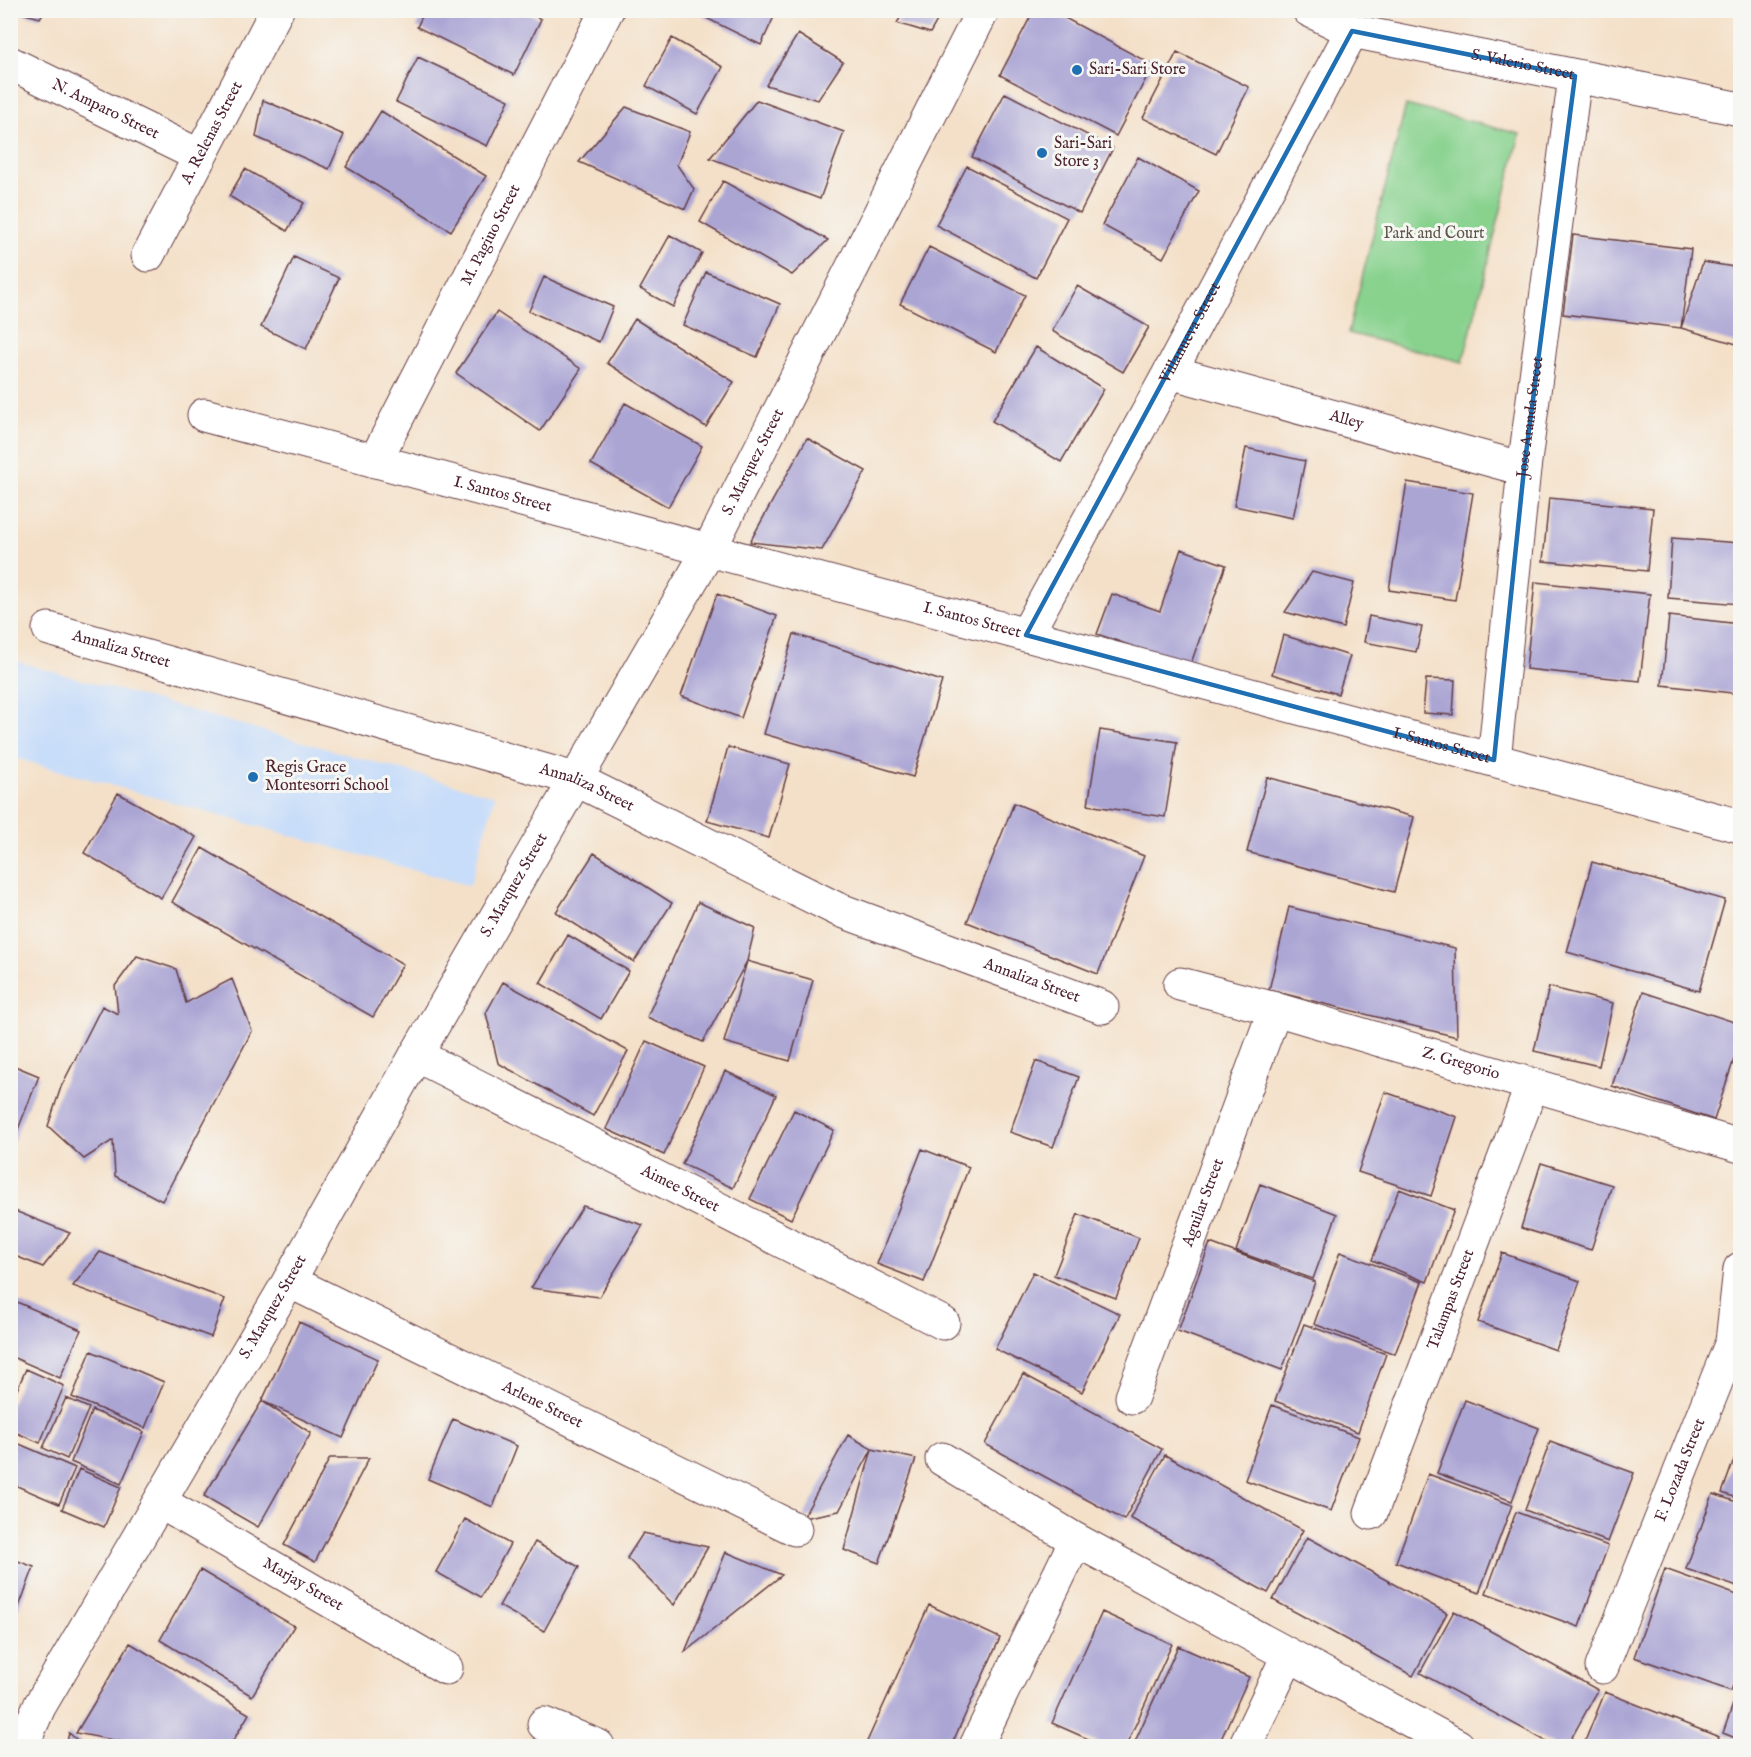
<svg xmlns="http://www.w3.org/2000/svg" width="1751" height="1757" viewBox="0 0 1751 1757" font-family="'IM FELL English',serif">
  <rect width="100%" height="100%" fill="#f6f6f2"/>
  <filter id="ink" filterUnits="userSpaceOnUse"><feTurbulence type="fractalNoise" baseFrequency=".0167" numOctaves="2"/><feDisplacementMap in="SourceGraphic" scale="12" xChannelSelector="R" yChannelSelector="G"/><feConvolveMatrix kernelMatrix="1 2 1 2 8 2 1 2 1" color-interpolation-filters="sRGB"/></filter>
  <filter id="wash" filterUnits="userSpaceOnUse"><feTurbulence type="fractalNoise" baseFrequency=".008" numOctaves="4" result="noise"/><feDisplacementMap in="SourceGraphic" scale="24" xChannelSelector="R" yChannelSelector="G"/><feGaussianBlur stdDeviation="1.35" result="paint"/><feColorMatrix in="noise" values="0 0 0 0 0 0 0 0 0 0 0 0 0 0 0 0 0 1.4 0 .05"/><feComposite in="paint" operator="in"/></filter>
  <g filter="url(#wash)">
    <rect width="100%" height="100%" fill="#f4e0c8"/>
    <path fill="#c8ddf9" d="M11 660 495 796 470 886 11 757Z"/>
    <path fill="#88d28e" stroke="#69785c" stroke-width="1.5" d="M1406 105 1520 134 1463 362 1348 333Z"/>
    <g id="blocks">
      <path fill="#aba5d4" d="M10 10H45L40 18Z
        M425 10H523L541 19 514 75 417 27Z
        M705 10H777L761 45 702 16Z
        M905 10H943L930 33 897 23Z
        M1034 10H1050L1153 65 1116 136 1000 75Z
        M798 34 843 62 818 100 766 85Z
        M672 38 723 67 697 114 646 86Z
        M1177 52 1249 87 1216 154 1143 118Z
        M418 57 509 100 487 146 396 102Z
        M1005 93 1113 148 1080 213 972 157Z
        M263 100 344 135 329 169 256 137Z
        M757 100 844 132 820 199 710 158Z
        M626 107 690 132 677 165 694 189 685 209 579 162Z
        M381 111 486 176 451 231 346 167Z
        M1138 157 1199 191 1163 258 1102 225Z
        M967 166 1067 218 1036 278 936 225Z
        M245 169 304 203 287 231 229 196Z
        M723 181 828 240 792 275 700 222Z
        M670 235 702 253 673 307 640 289Z
        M1573 235 1691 249 1681 328 1563 314Z
        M929 247 1025 295 996 352 900 304Z
        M294 257 339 278 306 349 261 327Z
        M1703 262 1740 268V345L1681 328Z
        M706 272 780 304 757 357 683 325Z
        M544 277 613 307 599 342 529 311Z
        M1077 286 1149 327 1123 372 1052 331Z
        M497 312 581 369 540 431 456 373Z
        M635 319 734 382 706 427 607 363Z
        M1036 347 1104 389 1061 462 992 421Z
        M625 403 702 446 668 507 591 464Z
        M807 438 866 471 822 550 750 542Z
        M1246 448 1305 461 1293 518 1234 506Z
        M1407 482 1473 493 1455 600 1389 590Z
        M1549 498 1653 508 1647 571 1543 561Z
        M1672 538 1740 543V604L1668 598Z
        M1181 549 1226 565 1190 666 1097 634 1112 594 1160 611Z
        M1312 572 1354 583 1343 628 1285 612Z
        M1535 582 1650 594 1640 681 1526 669Z
        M717 594 777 616 741 718 681 696Z
        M1369 616 1422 627 1416 652 1364 642Z
        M1669 616 1740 624V694L1662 685Z
        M794 634 942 681 913 777 764 734Z
        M1283 635 1350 656 1338 694 1272 674Z
        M1426 679 1455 680 1453 715 1423 713Z
        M1100 730 1177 742 1165 817 1088 805Z
        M728 747 790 764 769 838 707 821Z
        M1267 777 1414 817 1394 892 1247 852Z
        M118 793 196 837 161 898 84 853Z
        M1014 803 1144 856 1098 974 967 922Z
        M202 848 403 964 373 1017 172 902Z
        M594 853 672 903 634 962 556 912Z
        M1592 862 1725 900 1699 991 1567 952Z
        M698 902 755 928 747 961 703 1042 647 1017Z
        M1289 907 1455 948 1457 1037 1269 990Z
        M568 935 629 971 601 1019 540 983Z
        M137 956 176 969 186 1003 232 979 252 1031 162 1201 115 1176 113 1140 84 1159 48 1126 61 1087 102 1006 118 1014 115 986Z
        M747 961 813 980 790 1061 724 1042Z
        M503 982 628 1051 593 1116 498 1063 486 1013Z
        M1549 987 1613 1003 1599 1066 1534 1051Z
        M1643 992 1740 1024V1041L1714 1120 1612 1086Z
        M646 1041 704 1067 664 1155 606 1129Z
        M1036 1061 1079 1077 1053 1147 1010 1132Z
        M10 1064 39 1076 11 1147H10Z
        M725 1071 776 1095 733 1188 682 1164Z
        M1385 1092 1457 1117 1431 1196 1358 1172Z
        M794 1110 834 1130 791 1219 750 1199Z
        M922 1149 969 1167 924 1282 877 1264Z
        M1541 1163 1612 1185 1591 1250 1521 1228Z
        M1260 1184 1337 1214 1313 1279 1236 1251Z
        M1399 1189 1454 1210 1427 1282 1372 1260Z
        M583 1206 643 1225 599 1297 531 1288Z
        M10 1209 70 1233 43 1267 10 1254Z
        M1078 1214 1139 1238 1116 1298 1054 1275Z
        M1210 1243 1315 1282 1282 1370 1178 1331Z
        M100 1252 225 1299 211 1337 73 1286Z
        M1340 1252 1422 1282 1395 1354 1314 1324Z
        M1502 1253 1580 1281 1556 1350 1478 1322Z
        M1033 1272 1120 1314 1082 1392 995 1349Z
        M10 1299 81 1330 60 1378 10 1356Z
        M299 1322 378 1359 343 1438 262 1401Z
        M1304 1324 1386 1354 1358 1432 1275 1401Z
        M91 1351 164 1382 145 1428 72 1397Z
        M26 1369 64 1386 40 1443 10 1430V1406Z
        M1023 1374 1162 1449 1124 1520 985 1444Z
        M66 1398 89 1408 67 1459 43 1448Z
        M1465 1400 1539 1428 1512 1501 1437 1473Z
        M262 1401 311 1433 258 1527 204 1496Z
        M1272 1405 1359 1437 1331 1511 1245 1480Z
        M92 1410 144 1432 121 1484 71 1462Z
        M453 1419 517 1446 493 1507 428 1479Z
        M848 1435 872 1449 916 1459 879 1563 844 1550 872 1449 839 1511 803 1518Z
        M10 1440 75 1468 59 1504 10 1483Z
        M1550 1442 1634 1473 1608 1542 1525 1510Z
        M1740 1443V1499L1722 1493Z
        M1165 1455 1303 1530 1268 1593 1130 1518Z
        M330 1458H369L315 1562 284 1545Z
        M79 1469 121 1487 104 1527 62 1509Z
        M1428 1474 1512 1505 1479 1593 1396 1562Z
        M1713 1494 1740 1503V1588L1686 1569Z
        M1516 1512 1608 1546 1579 1627 1486 1593Z
        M465 1519 510 1544 481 1597 436 1572Z
        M643 1533 708 1547 674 1605 627 1558Z
        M1307 1537 1447 1613 1413 1676 1273 1600Z
        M535 1542 579 1567 544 1631 499 1606Z
        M726 1552 782 1575 685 1652Z
        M10 1558 34 1567 11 1628 10 1627Z
        M1665 1569 1740 1596V1665L1731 1691 1634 1657Z
        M200 1570 294 1626 252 1696 160 1640Z
        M929 1605 1000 1638 951 1746H865Z
        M1454 1611 1598 1690 1567 1746H1555L1420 1673Z
        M1102 1612 1172 1644 1126 1746H1104L1052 1723Z
        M130 1643 249 1714 230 1746H144L76 1733Z
        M1178 1646 1249 1677 1218 1746H1133Z
        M1740 1684V1740L1723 1733Z
        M1605 1692 1719 1737 1715 1746H1583Z
        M69 1733 84 1746H66Z"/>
    </g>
  </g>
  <g filter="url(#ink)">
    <use href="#blocks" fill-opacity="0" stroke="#643c43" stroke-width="1.5"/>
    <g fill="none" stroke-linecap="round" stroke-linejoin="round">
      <g stroke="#643c43" stroke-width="35">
        <g id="minor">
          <path id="s1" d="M1309 10 1352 31 1740 109"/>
          <path id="s2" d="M10 63 200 156"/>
          <path id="s3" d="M148 255 277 10"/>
          <path id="s4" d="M1170 372 1524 469"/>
          <path id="s5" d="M204 415 1740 826"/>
          <path id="s6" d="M375 461 607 10"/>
          <path id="s7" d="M49 629 575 779 837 909 1102 1007"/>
          <path id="s8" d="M1026 635 1170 372 1352 31"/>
          <path id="s9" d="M1494 760 1524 469 1575 76"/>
          <path id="s10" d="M1180 984 1275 1009 1740 1146"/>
          <path id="s11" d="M416 1055 943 1323"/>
          <path id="s12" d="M289 1281 795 1529"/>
          <path id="s13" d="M1132 1397 1275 1009"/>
          <path d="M942 1459 1076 1540 976 1746"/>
          <path id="s14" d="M160 1502 446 1668"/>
          <path id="s15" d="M1371 1513 1532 1085"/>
          <path d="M1076 1540 1458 1746"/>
          <path id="s16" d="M1602 1667 1732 1342 1740 1269"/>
          <path d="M544 1724 598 1746"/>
          <path id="s17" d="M22 1746 39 1707 289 1281 416 1055 709 550 983 10"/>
          <path d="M1245 1746 1288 1656"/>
        </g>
      </g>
      <use href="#minor" stroke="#fff" stroke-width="33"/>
    </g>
  </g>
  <path fill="none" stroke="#1f6fb2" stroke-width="4.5" stroke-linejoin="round" d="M1352 31 1575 76 1524 469 1494 760 1026 635Z"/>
  <g fill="#1f6fb2" stroke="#f6f6f2" stroke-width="2">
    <circle cx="1077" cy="70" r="6"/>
    <circle cx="1042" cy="153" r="6"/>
    <circle cx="253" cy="777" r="6"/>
  </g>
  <g text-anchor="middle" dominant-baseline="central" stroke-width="6" stroke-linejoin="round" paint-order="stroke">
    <g font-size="16" fill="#4a1f2b" stroke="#f6f6f2">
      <text stroke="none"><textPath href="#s1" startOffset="222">S. Valerio Street</textPath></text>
      <text stroke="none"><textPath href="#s2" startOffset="106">N. Amparo Street</textPath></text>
      <text stroke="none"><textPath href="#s3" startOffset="138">A. Relenas Street</textPath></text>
      <text stroke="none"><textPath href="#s6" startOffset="254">M. Pagiuo Street</textPath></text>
      <text stroke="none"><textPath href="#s8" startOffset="344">Villanueva Street</textPath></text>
      <text stroke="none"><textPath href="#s9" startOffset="345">Jose Aranda Street</textPath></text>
      <text stroke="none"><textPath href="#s4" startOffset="183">Alley</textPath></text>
      <text stroke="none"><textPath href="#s17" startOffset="1478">S. Marquez Street</textPath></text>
      <text stroke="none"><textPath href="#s5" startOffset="309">I. Santos Street</textPath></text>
      <text stroke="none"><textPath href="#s5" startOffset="795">I. Santos Street</textPath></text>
      <text stroke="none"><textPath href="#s7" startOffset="75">Annaliza Street</textPath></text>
      <text stroke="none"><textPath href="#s5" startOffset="1281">I. Santos Street</textPath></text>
      <text stroke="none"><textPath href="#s7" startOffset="561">Annaliza Street</textPath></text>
      <text stroke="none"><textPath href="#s17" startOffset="992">S. Marquez Street</textPath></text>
      <text stroke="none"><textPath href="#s7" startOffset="1047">Annaliza Street</textPath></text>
      <text stroke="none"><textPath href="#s10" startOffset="292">Z. Gregorio</textPath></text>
      <text stroke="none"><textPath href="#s11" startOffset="296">Aimee Street</textPath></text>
      <text stroke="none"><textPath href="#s13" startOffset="207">Aguilar Street</textPath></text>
      <text stroke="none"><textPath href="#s15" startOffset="228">Talampas Street</textPath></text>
      <text stroke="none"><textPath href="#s17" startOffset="506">S. Marquez Street</textPath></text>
      <text stroke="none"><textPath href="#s12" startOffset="282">Arlene Street</textPath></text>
      <text stroke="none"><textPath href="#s16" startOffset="212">F. Lozada Street</textPath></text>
      <text stroke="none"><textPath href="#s14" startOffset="165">Marjay Street</textPath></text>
    </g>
    <g font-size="16" fill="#4a1f2b" stroke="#f6f6f2" text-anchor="start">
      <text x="1089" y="70">Sari-Sari Store</text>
      <text x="1054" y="144">Sari-Sari<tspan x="1054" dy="18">Store 3</tspan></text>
      <text x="265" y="768">Regis Grace<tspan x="265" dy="18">Montesorri School</tspan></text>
    </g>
    <g font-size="16" fill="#5d5549" stroke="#f6f6f2">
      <text x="1434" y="234">Park and Court</text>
    </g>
  </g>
  <rect width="1751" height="1757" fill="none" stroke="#f6f6f2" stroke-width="36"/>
</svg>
